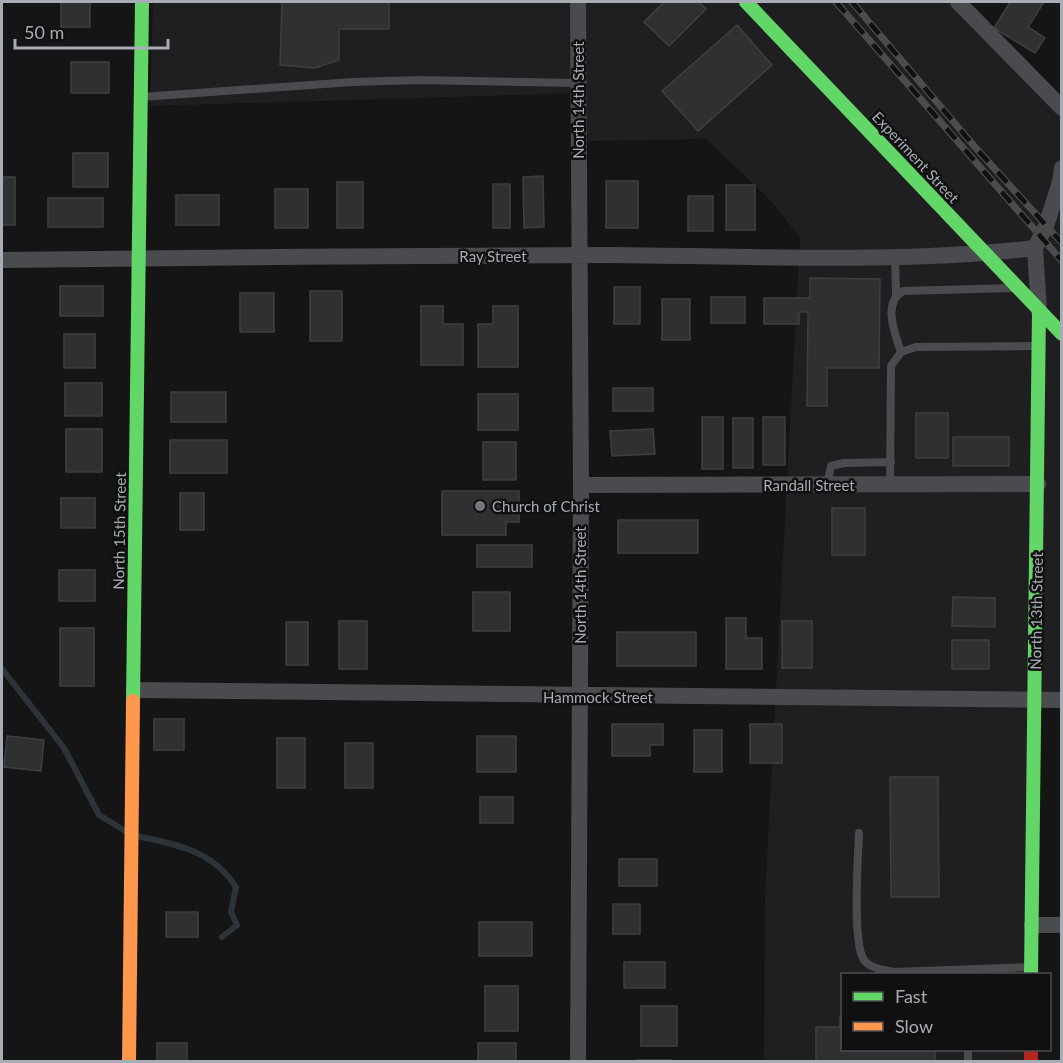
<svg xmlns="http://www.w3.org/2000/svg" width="1063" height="1063" viewBox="0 0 1063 1063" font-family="Lato,sans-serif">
  <rect width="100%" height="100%" fill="#151516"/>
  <path fill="#1f1f21" d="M153 2H951L1061 115 1062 708H1036L1030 974H842V1050H1028V1061H764L765 896 800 237 769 199 706 139 586 141 585 93 150 106Z"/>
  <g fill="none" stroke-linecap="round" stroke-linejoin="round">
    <path stroke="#2d3439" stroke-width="6" d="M2 669 64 748 99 815 127 832
      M136 836C177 844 213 851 236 887L231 912 237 925 222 937"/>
  </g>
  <path fill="#2f3031" stroke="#3e3f42" stroke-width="1.5" d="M61 2H90V27H61Z
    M282 2H389V29H339V60L315 68 280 65Z
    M664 2H699L706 9 669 46 644 22Z
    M1010 2H1044L1028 27 1045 38 1035 53 994 28Z
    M737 25 772 65 698 131 662 91Z
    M71 62H109V93H71Z
    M73 153H108V187H73Z
    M543 176 544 227 524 228 523 177Z
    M2 177H15V225H2Z
    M606 181H638V228H606Z
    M337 182H363V228H337Z
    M493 184H510V228H493Z
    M726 185H755V230H726Z
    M275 189H308V228H275Z
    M176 195H219V225H176Z
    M688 196H713V231H688Z
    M48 198H103V227H48Z
    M810 278 880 279 879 368H827V406H807L808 312H799V324H764V298H810Z
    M60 286H103V316H60Z
    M614 287H640V324H614Z
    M310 291H342V341H310Z
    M240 293H274V332H240Z
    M711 297H745V323H711Z
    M662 299H690V340H662Z
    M421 306H443V324H463V365H421Z
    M493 306H518V367H478V324H493Z
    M64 334H95V368H64Z
    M65 383H102V416H65Z
    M613 388H653V411H613Z
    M171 392H226V422H171Z
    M478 394H518V430H478Z
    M916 413H948V458H916Z
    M702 417H723V469H702Z
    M763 417H785V465H763Z
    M733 418H753V468H733Z
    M66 429H102V472H66Z
    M653 429 655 454 612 456 610 431Z
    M953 437H1009V466H953Z
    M170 440H227V473H170Z
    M483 442H516V480H483Z
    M442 491H519V522H506V535H442Z
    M180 493H204V530H180Z
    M61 498H95V528H61Z
    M832 508H865V555H832Z
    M618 520H698V553H618Z
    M477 545H532V567H477Z
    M59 570H95V601H59Z
    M473 592H510V631H473Z
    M953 597 995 598V627L952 626Z
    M726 618H746V638H762V669H726Z
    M339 621H367V669H339Z
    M782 621H812V668H782Z
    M286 622H308V665H286Z
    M60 628H94V686H60Z
    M617 632H696V666H617Z
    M952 640H989V669H952Z
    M154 719H184V750H154Z
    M612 724H663V745H650V756H612Z
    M750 724H782V763H750Z
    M694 730H722V772H694Z
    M7 736 44 740 41 771 4 767Z
    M477 736H516V772H477Z
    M277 738H305V788H277Z
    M345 743H373V788H345Z
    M890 777H938L939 897H891Z
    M480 797H513V823H480Z
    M619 859H657V886H619Z
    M613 904H640V934H613Z
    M166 912H198V937H166Z
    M479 922H532V956H479Z
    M624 962H665V988H624Z
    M485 986H518V1031H485Z
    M641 1006H677V1046H641Z
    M840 1017H842V1050H935V1062H816V1027H840Z
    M157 1043H187V1062H157Z
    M478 1043H516V1062H478Z
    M637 1060H671V1062H637Z"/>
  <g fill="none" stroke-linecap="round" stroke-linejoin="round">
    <path stroke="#4a4b4e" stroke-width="8" d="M141 97 353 82 418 80 578 83
      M895 256 896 295
      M901 352C895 334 882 303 903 291L1012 288
      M827 485 831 466 844 463 891 462
      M890 485 891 366 901 352 916 347 1038 346
      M859 833C858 857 852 943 864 960 871 969 884 970 894 972L1031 967
      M968 1062V1050"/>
    <path stroke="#4a4b4e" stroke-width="16" d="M958 2 1062 108
      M2 260C204 258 407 255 609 255 748 256 897 264 1035 248
      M1039 311 1035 248 1046 226 1060 182 1062 168
      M581 485 1038 484
      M134 690 1062 700
      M1032 925H1062
      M578 1062 581 485 578 2"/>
    <path stroke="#63d668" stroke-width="14" d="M746 2 1062 334
      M133 701 142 2
      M1031 974 1039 311"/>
    <path stroke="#ff974d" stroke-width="14" d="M129 1062 133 701"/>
    <path stroke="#b3261e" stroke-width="14" d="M1031 1050V1062"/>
    <g stroke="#4b4c4e" stroke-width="7">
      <path id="rail" d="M836 2 1062 261
        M852 2 974 146 1062 243"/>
    </g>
    <use href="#rail" stroke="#101011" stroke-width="4.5" stroke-dasharray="14" stroke-linecap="butt"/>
  </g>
  <circle fill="#75777d" stroke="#101011" stroke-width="2" cx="480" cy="506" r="6"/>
  <g text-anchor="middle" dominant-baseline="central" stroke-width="5" stroke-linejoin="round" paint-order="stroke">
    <g font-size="15" fill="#a8acb4" stroke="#101011">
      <text transform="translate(578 100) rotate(-90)">North 14th Street</text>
      <text transform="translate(916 157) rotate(47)">Experiment Street</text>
      <text x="493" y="256">Ray Street</text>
      <text x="809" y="485">Randall Street</text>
      <text transform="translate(119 531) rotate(-89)">North 15th Street</text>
      <text transform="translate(580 585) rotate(-90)">North 14th Street</text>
      <text transform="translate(1036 611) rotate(-89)">North 13th Street</text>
      <text x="598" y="697">Hammock Street</text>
    </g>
    <g font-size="15" fill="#a8acb4" stroke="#101011" text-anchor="start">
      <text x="492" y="506">Church of Christ</text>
    </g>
  </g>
  <rect width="1063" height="1063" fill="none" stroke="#a8acb4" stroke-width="6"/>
  <rect x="841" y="973" width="210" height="78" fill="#101011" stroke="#4d4e52" stroke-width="1.5"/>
  <rect x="853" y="992" width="30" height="9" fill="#63d668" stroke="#4d4e52" stroke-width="1.5"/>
  <text x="895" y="1003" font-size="18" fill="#a8acb4">Fast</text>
  <rect x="853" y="1022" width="30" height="9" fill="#ff974d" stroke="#4d4e52" stroke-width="1.5"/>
  <text x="895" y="1033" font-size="18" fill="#a8acb4">Slow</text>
  <path d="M15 39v9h153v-9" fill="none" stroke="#a8acb4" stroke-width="3"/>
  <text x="24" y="39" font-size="18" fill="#a8acb4" stroke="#101011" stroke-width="4.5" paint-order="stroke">50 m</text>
</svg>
